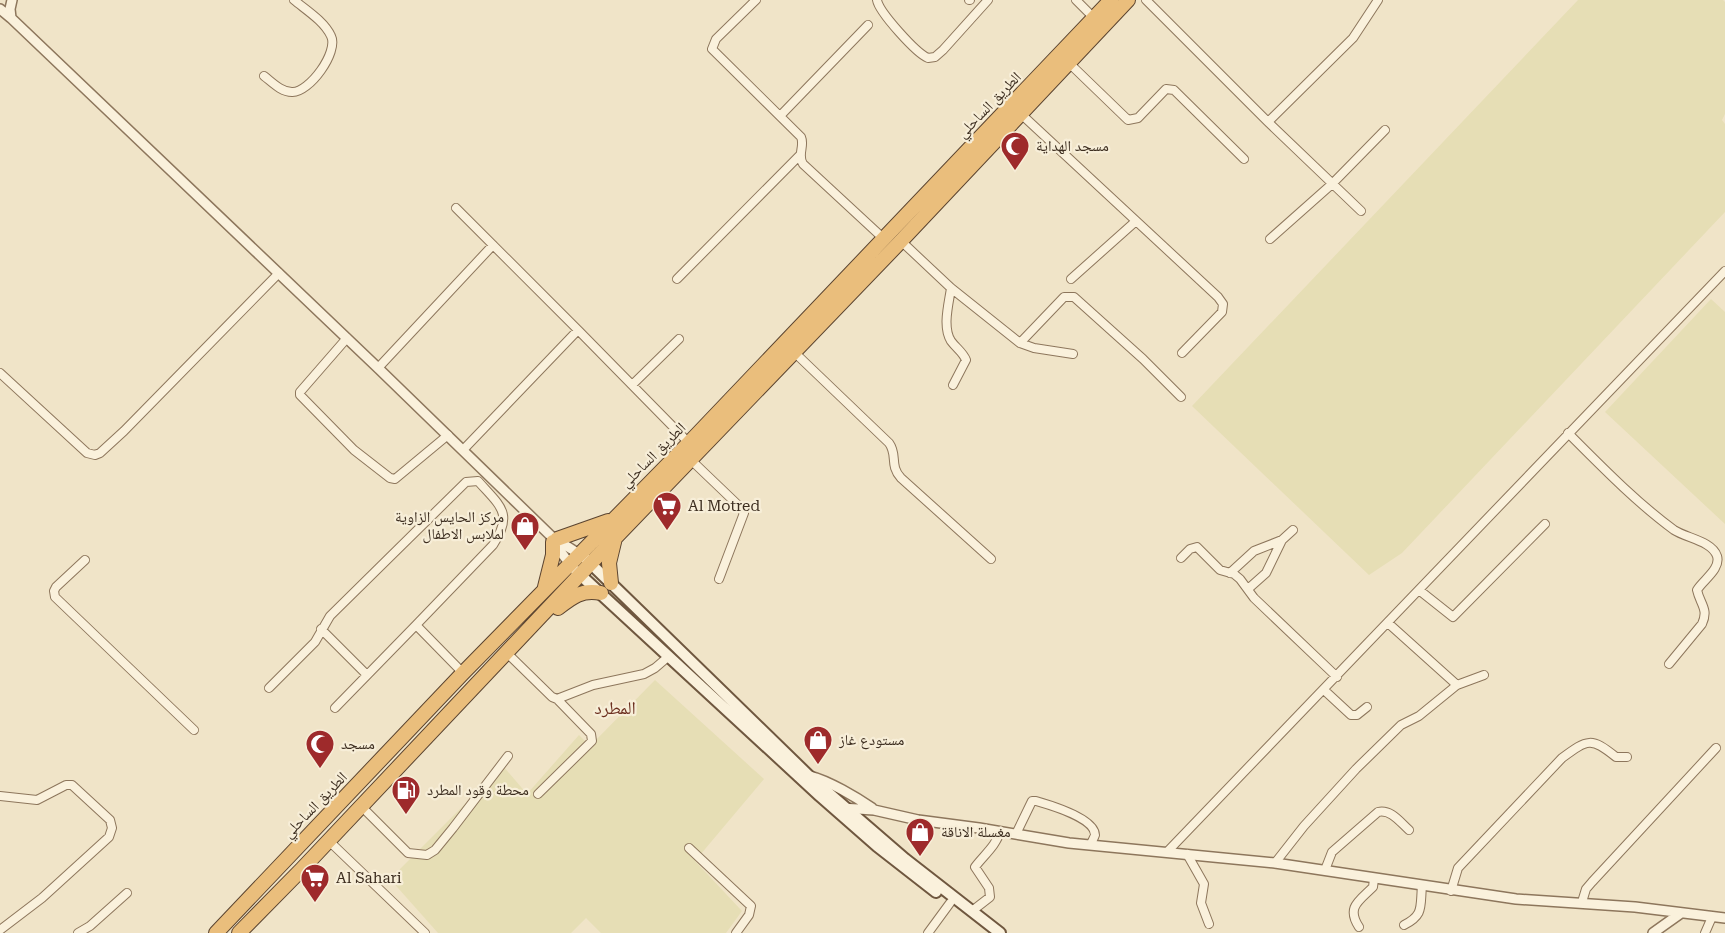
<svg xmlns="http://www.w3.org/2000/svg" width="1725" height="933" viewBox="0 0 1725 933" font-family="'Roboto Serif','Noto Naskh Arabic',serif">
  <rect width="100%" height="100%" fill="#f0e4c8"/>
  <path fill="#e6deb5" d="M1578 0H1723L1725 2V114L1722 120 1725 124V212L1402 553 1369 575 1192 406Z
    M1711 299 1725 312V524L1605 412Z
    M655 680 764 779 695 861 742 911 726 933H601L586 918 571 933H438L390 879 503 766 527 794 579 735 590 746Z"/>
  <g fill="none" stroke-linecap="round" stroke-linejoin="round">
    <g stroke="#8d765c" stroke-width="10">
      <path id="minor" d="M756 0 716 39 712 49 801 137C805 146 797 155 803 164L884 239
        M877 0C879 12 916 53 928 58L935 57 943 50 988 0
        M969 0H970
        M1076 0 1094 18
        M1146 0 1268 122 1361 211
        M1069 63 1128 120 1138 118 1166 89 1174 90 1244 159
        M264 76C272 82 281 92 292 92 309 93 339 52 331 36 324 21 306 10 294 0
        M1021 114 1218 297 1223 304 1222 312 1182 353
        M780 116 868 25
        M1268 122 1353 38 1378 0
        M456 208 578 330 463 450
        M1270 239 1332 184 1385 130
        M901 241 951 288 1020 343 1034 348 1073 354
        M677 279 800 155
        M1071 279 1136 221
        M951 288C949 303 942 327 951 341 956 348 963 352 966 360L953 385
        M578 330 689 443
        M347 338 300 392V395L354 450 390 478 395 479 448 435
        M1020 343 1064 297H1074L1143 359 1181 397
        M794 352 889 443C898 455 889 465 901 478L991 559
        M378 368 493 245
        M0 373 87 453 95 455 100 453 124 431 279 273
        M632 385 679 339
        M1568 433C1602 467 1636 502 1674 530 1686 538 1712 541 1717 556 1721 569 1703 580 1697 590 1700 604 1709 609 1702 624L1669 664
        M691 460 738 505 744 513 719 579
        M1181 558 1190 549 1197 547 1220 570 1234 574 1240 579 1254 598 1337 677
        M85 560 56 587 54 591 55 597 194 730
        M1230 573 1254 551 1282 540
        M1248 589 1266 573 1282 540 1293 530
        M1419 590 1453 617 1545 524
        M1388 623 1457 685
        M321 629 367 675
        M507 653 552 697 557 699 593 685 644 674 655 668 669 656
        M269 688 315 642 330 616 466 482 478 481C500 506 514 513 493 545L416 625 463 673
        M1324 690 1351 715H1357L1367 707
        M335 708 416 625
        M538 794 592 741 591 734 557 699
        M0 796 37 800 66 785H72L110 820 112 828 109 837 42 898 0 930
        M361 806 408 853 427 855 435 850 453 828 508 756
        M1016 834 1032 801H1036C1050 805 1095 818 1095 835 1094 838 1092 841 1091 844
        M329 841 425 933
        M689 848 751 906 749 915 736 933
        M1167 852 1725 271
        M1187 854 1204 884 1201 903 1209 924
        M1275 863 1304 826 1356 769 1401 725 1419 716 1457 685 1484 675
        M1325 870 1332 852 1378 812C1391 809 1400 822 1409 830
        M1451 891 1458 868 1562 758C1588 739 1591 737 1616 757H1627
        M1582 902 1586 889 1592 882 1716 748
        M972 911 990 897 989 888 975 867C983 856 997 845 1000 831
        M1404 925C1424 915 1420 907 1422 886
        M1359 927C1346 907 1359 901 1373 887L1374 879
        M78 933 90 926 127 893
        M928 933 950 903
        M1705 933 1712 917"/>
    </g>
    <g stroke="#8d765c" stroke-width="12">
      <path id="tertiary" d="M0 9 11 18 378 368 552 537 553 542 570 564
        M11 18 10 9 12 0
        M554 538 579 554
        M810 776C829 781 856 797 872 808
        M841 808 874 810 918 820 979 828 1069 843 1275 863 1516 899 1635 907 1725 918
        M1653 933 1681 913"/>
    </g>
    <g stroke="#6f573f" stroke-width="14">
      <path id="secondary" d="M586 559 809 776 905 859 1000 933
        M576 571 820 796 877 846 936 892"/>
    </g>
    <g stroke="#5b4430" stroke-width="16">
      <path id="trunk" d="M557 539 608 521
        M611 583 609 563 615 538
        M545 587 553 555V542
        M558 608C572 597 582 589 601 593
        M216 933 463 673 689 443 1111 0
        M239 933 302 869 591 563 901 241 1128 0"/>
    </g>
    <use href="#minor" stroke="#faf1dc" stroke-width="8"/>
    <use href="#tertiary" stroke="#faf1dc" stroke-width="9"/>
    <use href="#secondary" stroke="#faf1dc" stroke-width="10"/>
    <use href="#trunk" stroke="#eabe7c" stroke-width="14"/>
  </g>
  <defs>
    <g id="mosque-pin" transform="scale(1.5)"><path d="M0 17L-7.5 6A9.5 9.5 0 1 1 7.5 6Z" fill="#9e2a2b" stroke="#f7eed8"/><path d="M3.5-4.9A6 6 0 1 0 3.5 4.9A5 5 0 1 1 3.5-4.9Z" fill="#fff"/></g>
    <g id="supermarket-pin" transform="scale(1.5)"><path d="M0 17L-7.5 6A9.5 9.5 0 1 1 7.5 6Z" fill="#9e2a2b" stroke="#f7eed8"/><path d="M-6-5.5h2.5l.6 2H6L4.5 2H-2.5L-4.4-4H-6ZM-1.5 3.2a1.3 1.3 0 1 0 .1 0ZM3 3.2a1.3 1.3 0 1 0 .1 0Z" fill="#fff"/></g>
    <g id="shop-pin" transform="scale(1.5)"><path d="M0 17L-7.5 6A9.5 9.5 0 1 1 7.5 6Z" fill="#9e2a2b" stroke="#f7eed8"/><path d="M-5-2.5h2.3a2.7 3.5 0 0 1 5.4 0H5L5.5 6h-11ZM-1.5-2.5h3a1.5 2.3 0 0 0-3 0Z" fill="#fff"/></g>
    <g id="fuel-pin" transform="scale(1.5)"><path d="M0 17L-7.5 6A9.5 9.5 0 1 1 7.5 6Z" fill="#9e2a2b" stroke="#f7eed8"/><path d="M-5.5-6h7V0h2V4h1.3V-2.5L3-4.5l.8-.8L6-3V5H2.5V1h-1V6h-7ZM-4.2-4.7v3.2H.2V-4.7Z" fill="#fff"/></g>
  </defs>
  <g fill-rule="evenodd">
    <use href="#mosque-pin" x="1015" y="146"/>
    <use href="#supermarket-pin" x="667" y="506"/>
    <use href="#shop-pin" x="525" y="526"/>
    <use href="#shop-pin" x="818" y="740"/>
    <use href="#mosque-pin" x="320" y="744"/>
    <use href="#fuel-pin" x="406" y="790"/>
    <use href="#shop-pin" x="920" y="832"/>
    <use href="#supermarket-pin" x="315" y="878"/>
  </g>
  <g text-anchor="middle" dominant-baseline="central" stroke-width="4.5" stroke-linejoin="round" paint-order="stroke">
    <g font-size="15" fill="#3d2e20" stroke="#f7eed8">
      <text transform="translate(989 105) rotate(-46)">الطريق الساحلي</text>
      <text transform="translate(653 455) rotate(-45)">الطريق الساحلي</text>
      <text transform="translate(315 805) rotate(-46)">الطريق الساحلي</text>
    </g>
    <g font-size="15" fill="#3d2e20" stroke="#f7eed8" text-anchor="start">
      <text x="1036" y="146">مسجد الهداية</text>
      <text x="688" y="506">Al Motred</text>
      <text x="504" y="517" text-anchor="end">مركز الحايس الزاوية<tspan x="504" dy="17">لملابس الاطفال</tspan></text>
      <text x="839" y="740">مستودع غاز</text>
      <text x="341" y="744">مسجد</text>
      <text x="427" y="790">محطة وقود المطرد</text>
      <text x="941" y="832">مغسلة الاناقة</text>
      <text x="336" y="878">Al Sahari</text>
    </g>
    <g font-size="18" fill="#6b2e1e" stroke="#f7eed8">
      <text x="615" y="707">المطرد</text>
    </g>
  </g>
</svg>
